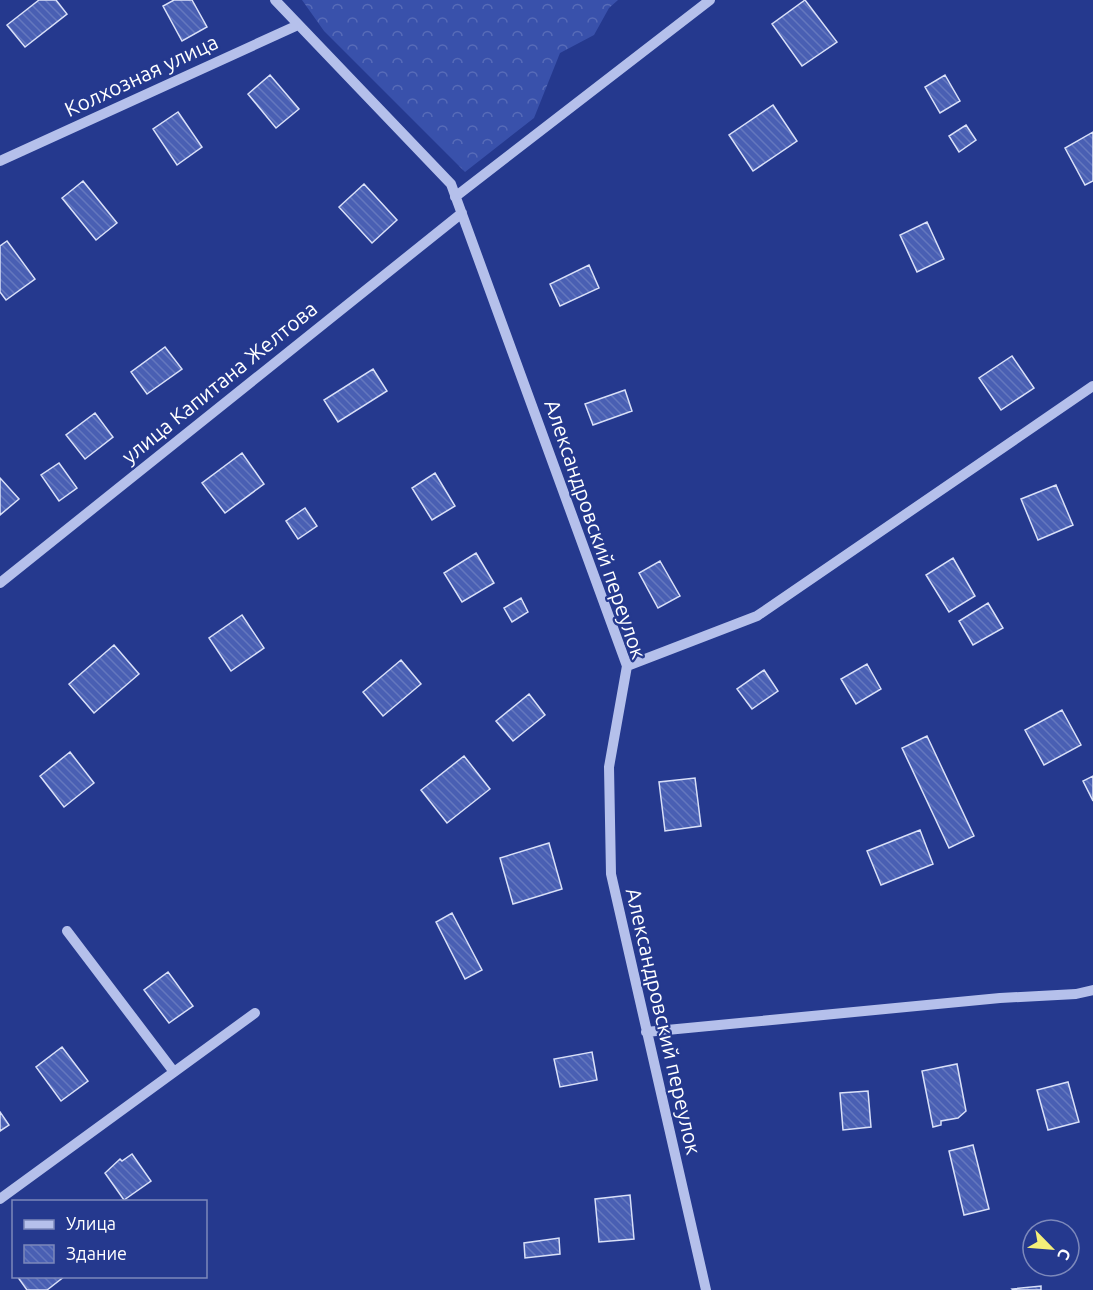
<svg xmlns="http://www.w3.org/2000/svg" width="1093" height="1290" viewBox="0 0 1093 1290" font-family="Ubuntu,sans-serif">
  <defs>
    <pattern id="forest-crowns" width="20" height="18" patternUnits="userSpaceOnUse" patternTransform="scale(1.5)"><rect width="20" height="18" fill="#3951ab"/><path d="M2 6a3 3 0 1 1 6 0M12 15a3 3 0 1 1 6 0" fill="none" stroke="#576bb8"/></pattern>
    <pattern id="building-back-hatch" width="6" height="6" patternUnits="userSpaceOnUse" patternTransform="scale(1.5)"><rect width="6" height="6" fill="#495fb3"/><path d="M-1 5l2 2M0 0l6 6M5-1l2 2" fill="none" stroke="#6477be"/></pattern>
  </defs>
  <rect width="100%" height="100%" fill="#25398e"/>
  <path fill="url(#forest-crowns)" d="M302 0H618L609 8 594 35 560 53 534 118 465 172 324 31Z"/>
  <path fill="url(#building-back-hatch)" stroke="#d9e0f8" stroke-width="1.5" d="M39 0H56L67 14 25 47 7 25Z
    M174 0H192L207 27 182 41 163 6Z
    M805 0 837 42 802 66 772 24Z
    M270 75 299 109 276 128 248 94Z
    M945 75 960 101 940 113 925 87Z
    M773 105 797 141 753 171 729 135Z
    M178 112 202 147 177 165 153 129Z
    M966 125 976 140 959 152 949 136Z
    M1093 132V181L1085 185 1065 148Z
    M83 181 117 223 96 240 62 198Z
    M364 184 397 220 372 243 339 207Z
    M927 222 944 259 917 272 900 235Z
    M7 241 35 279 6 300 0 292V246Z
    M589 265 599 288 560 306 550 284Z
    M165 347 182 369 147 394 131 372Z
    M1012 356 1034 388 1001 410 979 378Z
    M373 369 387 391 338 422 324 400Z
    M625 390 632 411 593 425 585 404Z
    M95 413 113 437 85 459 66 435Z
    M242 453 264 484 225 513 202 483Z
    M59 463 77 488 59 501 41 475Z
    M435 473 455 506 432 520 412 488Z
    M0 478 19 499 0 515Z
    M1056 485 1073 525 1038 540 1021 499Z
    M305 508 317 526 298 539 286 521Z
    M476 553 494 583 462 602 444 573Z
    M953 558 975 596 949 612 926 575Z
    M660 561 680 596 658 608 639 573Z
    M521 598 528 612 512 622 504 608Z
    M988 603 1003 628 973 645 959 621Z
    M242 615 264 648 231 671 209 638Z
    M114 645 139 674 94 713 69 684Z
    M401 660 421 684 383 716 363 692Z
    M867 664 881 689 856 704 841 679Z
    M764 670 778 691 752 709 737 689Z
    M529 694 545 715 513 741 496 721Z
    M1062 710 1081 745 1044 765 1025 730Z
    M927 736 974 836 949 848 902 748Z
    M70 752 94 783 64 807 40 776Z
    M464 756 490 789 447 823 421 790Z
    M1093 776V801L1083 781Z
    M695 778 701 826 665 831 659 782Z
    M920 830 933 864 881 885 867 851Z
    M549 843 562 889 513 904 500 858Z
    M452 913 482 970 465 979 436 922Z
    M168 972 193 1006 169 1023 144 990Z
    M62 1047 88 1081 61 1101 36 1067Z
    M592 1052 597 1080 560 1087 554 1059Z
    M957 1064 966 1111 958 1118 941 1121V1125L933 1127 922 1071Z
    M1068 1082 1079 1122 1048 1130 1037 1090Z
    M868 1091 871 1127 843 1130 840 1093Z
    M0 1112 9 1125 0 1131Z
    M973 1145 989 1209 964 1215 949 1151Z
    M132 1154 151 1181 124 1200 105 1173 120 1159 122 1161Z
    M630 1195 634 1239 599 1242 595 1199Z
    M559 1238 560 1254 525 1258 524 1243Z
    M17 1276H65L47 1290H27Z
    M1041 1286V1290H1013L1012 1289Z"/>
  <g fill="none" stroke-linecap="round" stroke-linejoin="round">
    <path stroke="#b5c0eb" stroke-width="10" d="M275 0 451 184 627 666 609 767 611 874 706 1290
      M0 161 298 25
      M455 197 710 0
      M0 583 462 213
      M627 666 757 616 1093 386
      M67 931 174 1072
      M646 1032 1000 998 1076 994 1093 990
      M0 1199 255 1013"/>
  </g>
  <g text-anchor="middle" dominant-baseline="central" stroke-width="4.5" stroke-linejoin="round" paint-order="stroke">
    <g font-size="21" fill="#fff" stroke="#25398e">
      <text transform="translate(141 75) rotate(-25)">Колхозная улица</text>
      <text transform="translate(219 382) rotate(-39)">улица Капитана Желтова</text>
      <text transform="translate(596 529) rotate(71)">Александровский переулок</text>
      <text transform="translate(664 1021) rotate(77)">Александровский переулок</text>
    </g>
  </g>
  <rect x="12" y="1200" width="195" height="78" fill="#25398e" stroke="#7c88bb" stroke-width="1.5"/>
  <rect x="24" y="1220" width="30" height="9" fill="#b5c0eb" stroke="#7c88bb" stroke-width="1.5"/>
  <text x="66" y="1230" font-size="18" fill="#ffffff">Улица</text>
  <rect x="24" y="1245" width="30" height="18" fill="url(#building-back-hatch)" stroke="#7c88bb" stroke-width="1.5"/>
  <text x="66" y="1260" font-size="18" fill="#ffffff">Здание</text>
  <g transform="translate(1051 1248) rotate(115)"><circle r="28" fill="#25398e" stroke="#7c88bb" stroke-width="1.5"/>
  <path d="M0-4.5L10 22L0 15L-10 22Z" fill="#f5ef79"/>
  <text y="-9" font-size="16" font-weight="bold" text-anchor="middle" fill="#ffffff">С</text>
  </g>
</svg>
